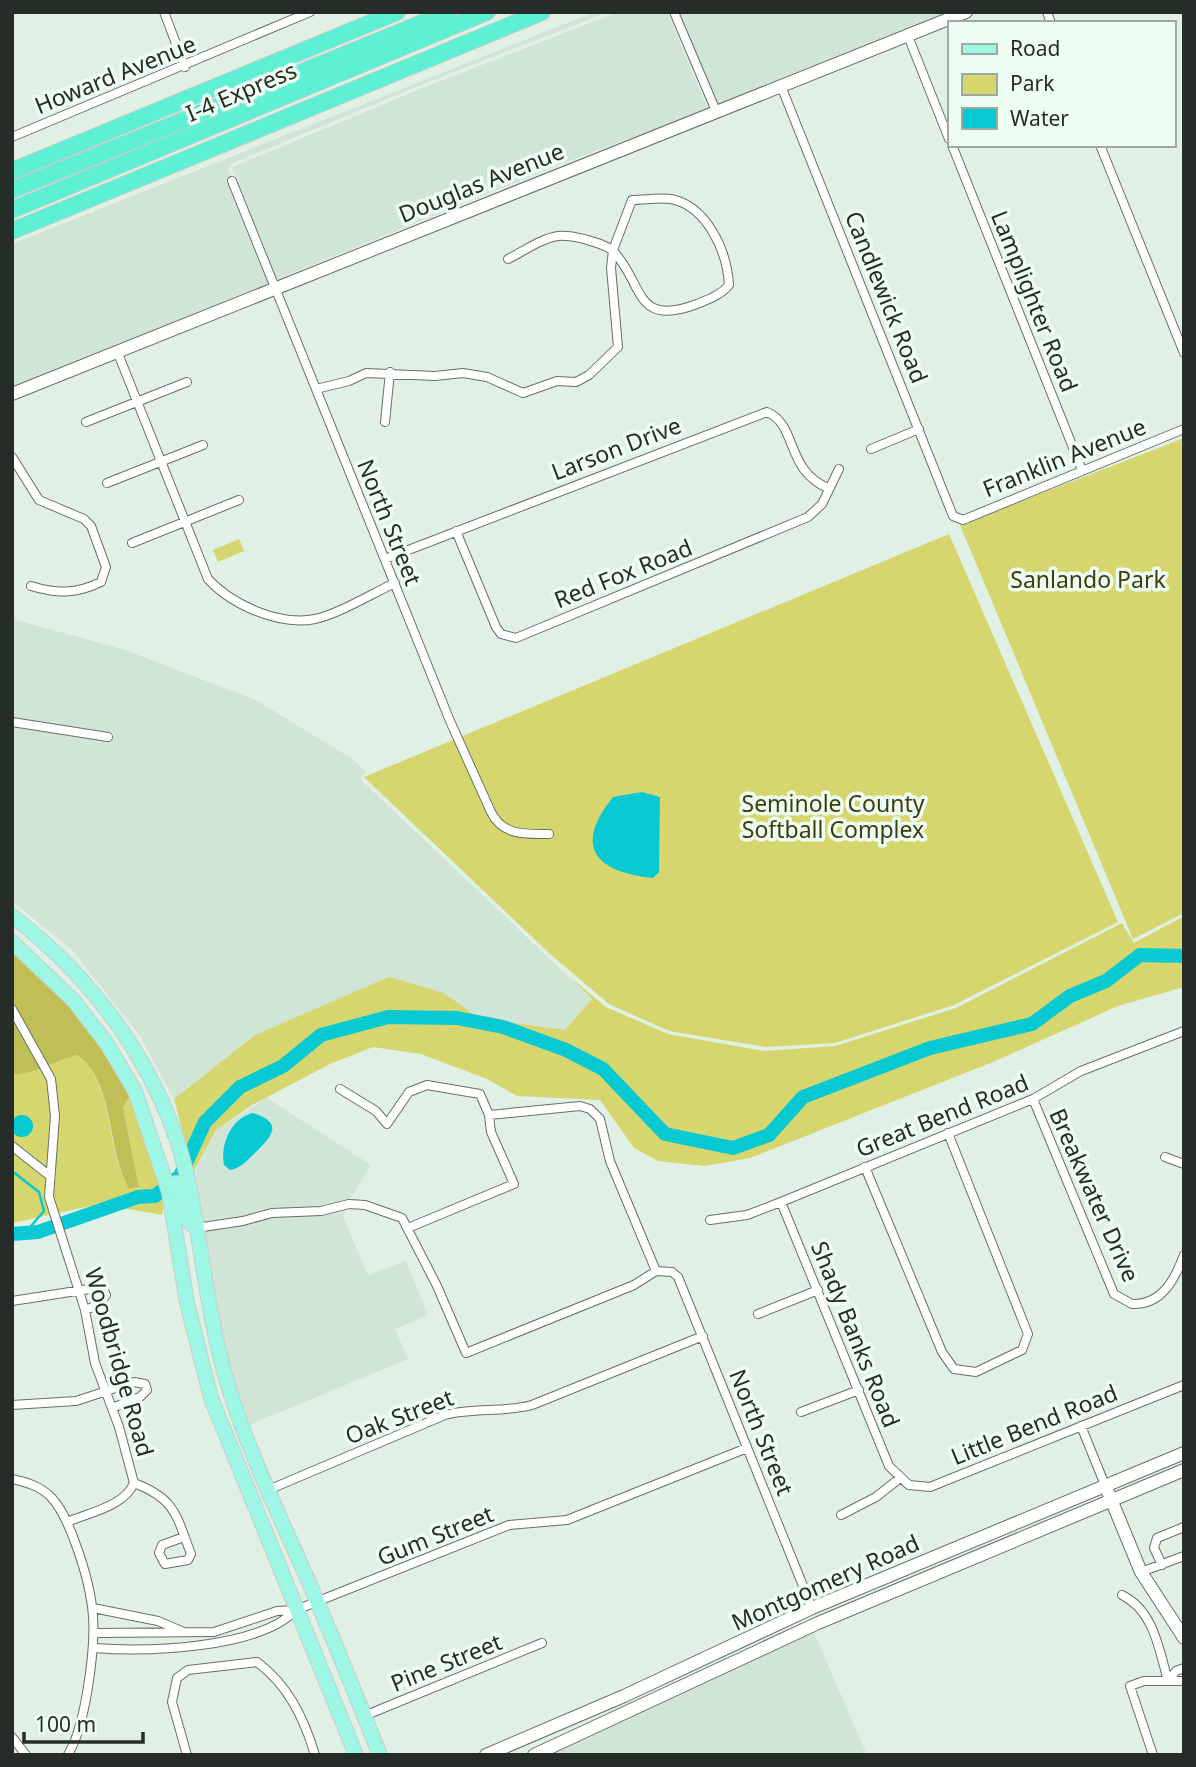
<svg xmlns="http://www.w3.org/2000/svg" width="1196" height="1767" viewBox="0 0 1196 1767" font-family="'Noto Sans',sans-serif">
  <rect width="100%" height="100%" fill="#e1f0e5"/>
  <path fill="#d0e5d5" d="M595 12H609L428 82 231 164 228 168 232 177 227 179 269 285 12 390V244Z
    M618 12H667L708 110 582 156 277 279 232 167 430 85Z
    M679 12H953L718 106Z
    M12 611 16 620 125 650 256 700 354 760 366 772 362 775 361 780 592 999 565 1030 479 1018 444 993 255 1035 174 1099 140 1036 73 951 12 901V726L111 741 114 734 12 718Z
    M267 1098 371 1165 350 1200 321 1207 272 1208 242 1217 202 1223 193 1172 216 1130Z
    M346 1209 343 1217 368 1275 406 1261 428 1315 395 1329 408 1359 247 1426 227 1367 204 1231 244 1225 273 1217 321 1215Z
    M813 1630 867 1755H548L702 1680Z"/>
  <path fill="#d6d66f" d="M1184 438V913L1133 939 960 525Z
    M949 534 1118 922 954 1005 835 1043 765 1047 669 1031 609 1004 550 954 364 777Z
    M239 539 244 551 218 562 213 550Z
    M1184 916V987L1118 1006 993 1062 750 1158 705 1166 658 1161 634 1148 600 1100 517 1096 487 1079 421 1054 373 1047 330 1064 252 1105 216 1130 193 1172 174 1099 255 1035 389 977 444 993 479 1018 565 1030 592 999 570 977 606 1007 668 1034 764 1051 835 1046 956 1008 1122 923 1134 943Z
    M78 1055C116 1087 105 1148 129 1189L139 1187 123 1106 131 1094 166 1197 162 1215 100 1204 12 1223V1074C36 1075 55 1060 78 1055Z"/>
  <path fill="#bfbf55" d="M12 949 57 989 89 1028 131 1094 123 1107 139 1187 129 1189C106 1148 116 1086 78 1055 55 1060 36 1075 12 1074Z"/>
  <path fill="#08c9d2" d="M642 792 660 797 659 872 653 878C597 872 572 848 613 797Z
    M253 1113C283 1123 273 1135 257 1151 248 1159 242 1168 230 1170L224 1165C220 1145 231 1118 253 1113Z
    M11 1126a11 11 0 1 1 22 0a11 11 0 1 1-22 0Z"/>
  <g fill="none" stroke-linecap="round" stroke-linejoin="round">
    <path stroke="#08c9d2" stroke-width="2.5" d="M12 1171 39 1192 44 1211 25 1233"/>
    <path stroke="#08c9d2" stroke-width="14" d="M12 1234 38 1232 138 1197 155 1196 180 1176 205 1122 240 1087 283 1066 321 1035 388 1017 457 1018 503 1027 566 1050 603 1069 665 1134 733 1148 769 1135 803 1097 930 1048 1032 1024 1070 996 1106 981 1140 955 1184 956"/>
    <g stroke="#647167" stroke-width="10">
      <path id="street" d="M164 12 185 67
        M674 12 716 111
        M1047 12 1051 23
        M908 36 949 139
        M781 86 953 516 963 520 1184 429
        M12 137 310 12
        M952 145 1082 470
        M1100 145 1184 353
        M232 181 450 721 491 812C503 836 525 834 549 834
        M117 351 208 579C232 605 279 626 315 619 339 614 371 594 395 583
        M316 389 349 381 366 373 435 376 463 373 487 377 523 393 557 381 576 382 589 375 618 347 611 268 613 250 632 200C644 200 659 197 671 199 707 206 727 251 729 285 721 295 709 299 697 304 634 328 644 284 614 252 608 245 593 242 584 239 576 237 567 235 558 236 540 239 524 251 508 259
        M86 422 187 382
        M385 422 390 372
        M871 449 919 429
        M12 457 39 500 84 519 91 526 106 567 101 582C76 594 57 594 31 586
        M107 483 203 445
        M456 531 496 627 501 634 516 638 808 517 822 504 839 469
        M132 543 239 500
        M385 559 767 412C798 425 785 470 828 488
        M12 722 108 737
        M12 1009 51 1079 55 1116 49 1197 85 1310 95 1363 119 1427 134 1483C125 1506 88 1513 67 1522
        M340 1089 376 1111 387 1124 409 1092 427 1085 480 1094 489 1115 491 1132 514 1184 408 1228
        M1033 1099 1114 1294 1132 1304C1162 1305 1175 1279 1184 1255
        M489 1115 580 1106 590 1109 600 1119 610 1161 656 1271 672 1272 678 1277 812 1608
        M12 1146 50 1176
        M1165 1157 1184 1164
        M865 1167 942 1352 954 1369 976 1372 1022 1350 1028 1334 948 1133
        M781 1202 889 1466 909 1485 930 1487 1184 1385
        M710 1220 747 1215 781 1202 1033 1099 1081 1071 1184 1031
        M196 1228 243 1221 272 1213 321 1211 349 1204 365 1205 402 1218 437 1286 466 1353 634 1285 656 1271
        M12 1301 102 1287 106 1295 98 1305 85 1310
        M758 1314 818 1290
        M12 1405 76 1401 134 1382 145 1384 147 1390 140 1397 112 1408
        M801 1412 859 1390
        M1081 1426 1105 1485
        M12 1479C26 1482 40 1486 51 1497 63 1510 70 1528 76 1545 97 1602 97 1634 87 1693 83 1715 79 1735 68 1755
        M134 1483C176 1499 176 1515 191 1554L188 1560 165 1564 159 1553 162 1545 184 1537
        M268 1490 445 1415C474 1407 503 1413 532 1405L703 1336
        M841 1515 876 1497 900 1478
        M1162 1565 1154 1548 1157 1538 1184 1527
        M1141 1572 1184 1556
        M1122 1595C1154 1611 1159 1649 1168 1681H1144L1130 1686 1153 1755
        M93 1608 158 1621 184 1632
        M96 1633 214 1632 277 1611 296 1610 509 1525 567 1520 747 1448
        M94 1648C147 1652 258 1649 296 1610
        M1168 1681 1176 1671 1184 1668
        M1168 1681H1184
        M364 1716 542 1643
        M12 1737 26 1755
        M187 1755 172 1702 177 1678 188 1670 257 1662C288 1685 304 1718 315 1755"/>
    </g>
    <g stroke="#647167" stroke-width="14">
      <path id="secondary" d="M12 394 966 12
        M1108 1492 1141 1572 1184 1638
        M486 1755 624 1696 812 1608 1184 1453
        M534 1755 818 1623 1184 1470"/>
    </g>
    <g stroke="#cbcccb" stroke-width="16">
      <path id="primary" d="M12 916C100 983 169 1081 190 1190 204 1260 209 1329 232 1398 252 1459 281 1519 307 1578 333 1637 356 1696 380 1755
        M12 942 74 1001 107 1044 135 1091 169 1192 187 1303 211 1398 356 1755
        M176 1183 187 1219 192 1225"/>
    </g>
    <g stroke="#cbcccb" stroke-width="18">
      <path id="highway" d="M12 171 397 12
        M12 190 449 12
        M12 210 487 12
        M12 231 542 12"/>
    </g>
    <use href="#street" stroke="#fff" stroke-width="8"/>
    <use href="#secondary" stroke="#fff" stroke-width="12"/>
    <use href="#primary" stroke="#9ef6e5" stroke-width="14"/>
    <use href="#highway" stroke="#5ef0d3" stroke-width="16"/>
  </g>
  <g text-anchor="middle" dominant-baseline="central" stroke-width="7" stroke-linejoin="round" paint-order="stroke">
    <g font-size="23" fill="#262c28" stroke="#eefdf2">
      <text transform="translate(115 74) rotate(-22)">Howard Avenue</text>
      <text transform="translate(241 91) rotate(-23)">I-4 Express</text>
      <text transform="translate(481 182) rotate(-22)">Douglas Avenue</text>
      <text transform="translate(887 297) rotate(68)">Candlewick Road</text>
      <text transform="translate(1035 301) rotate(68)">Lamplighter Road</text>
      <text transform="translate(616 448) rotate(-21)">Larson Drive</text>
      <text transform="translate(1064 457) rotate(-22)">Franklin Avenue</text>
      <text transform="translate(390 522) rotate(68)">North Street</text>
      <text transform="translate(623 573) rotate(-22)">Red Fox Road</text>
      <text transform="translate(942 1115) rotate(-22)">Great Bend Road</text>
      <text transform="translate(1095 1195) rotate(66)">Breakwater Drive</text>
      <text transform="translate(856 1334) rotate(68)">Shady Banks Road</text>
      <text transform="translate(120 1362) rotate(74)">Woodbridge Road</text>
      <text transform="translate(399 1416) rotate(-21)">Oak Street</text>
      <text transform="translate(1034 1424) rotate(-22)">Little Bend Road</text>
      <text transform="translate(762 1432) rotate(68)">North Street</text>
      <text transform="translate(435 1535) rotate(-22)">Gum Street</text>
      <text transform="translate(825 1582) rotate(-24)">Montgomery Road</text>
      <text transform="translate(446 1662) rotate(-22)">Pine Street</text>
    </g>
    <g font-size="23" fill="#3d3d10" stroke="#eefdf2">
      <text x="1088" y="579">Sanlando Park</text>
      <text x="833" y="803">Seminole County<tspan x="833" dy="26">Softball Complex</tspan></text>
    </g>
  </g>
  <rect width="1196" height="1767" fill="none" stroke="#262c28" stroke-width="28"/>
  <rect x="948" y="21" width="228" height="126" fill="#eefdf2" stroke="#9ea9a1" stroke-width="2"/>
  <rect x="962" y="44" width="35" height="10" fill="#9ef6e5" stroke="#9ea9a1" stroke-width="2"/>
  <text x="1010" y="56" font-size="21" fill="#262c28">Road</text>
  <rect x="962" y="74" width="35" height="21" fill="#d6d66f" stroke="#9ea9a1" stroke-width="2"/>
  <text x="1010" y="91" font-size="21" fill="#262c28">Park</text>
  <rect x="962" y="108" width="35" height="21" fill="#08c9d2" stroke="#9ea9a1" stroke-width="2"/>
  <text x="1010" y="126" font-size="21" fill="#262c28">Water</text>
  <path d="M24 1732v10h119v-10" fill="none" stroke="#262c28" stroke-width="3.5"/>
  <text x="35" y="1732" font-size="21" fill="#262c28" stroke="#eefdf2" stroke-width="5" paint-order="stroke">100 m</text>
</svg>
